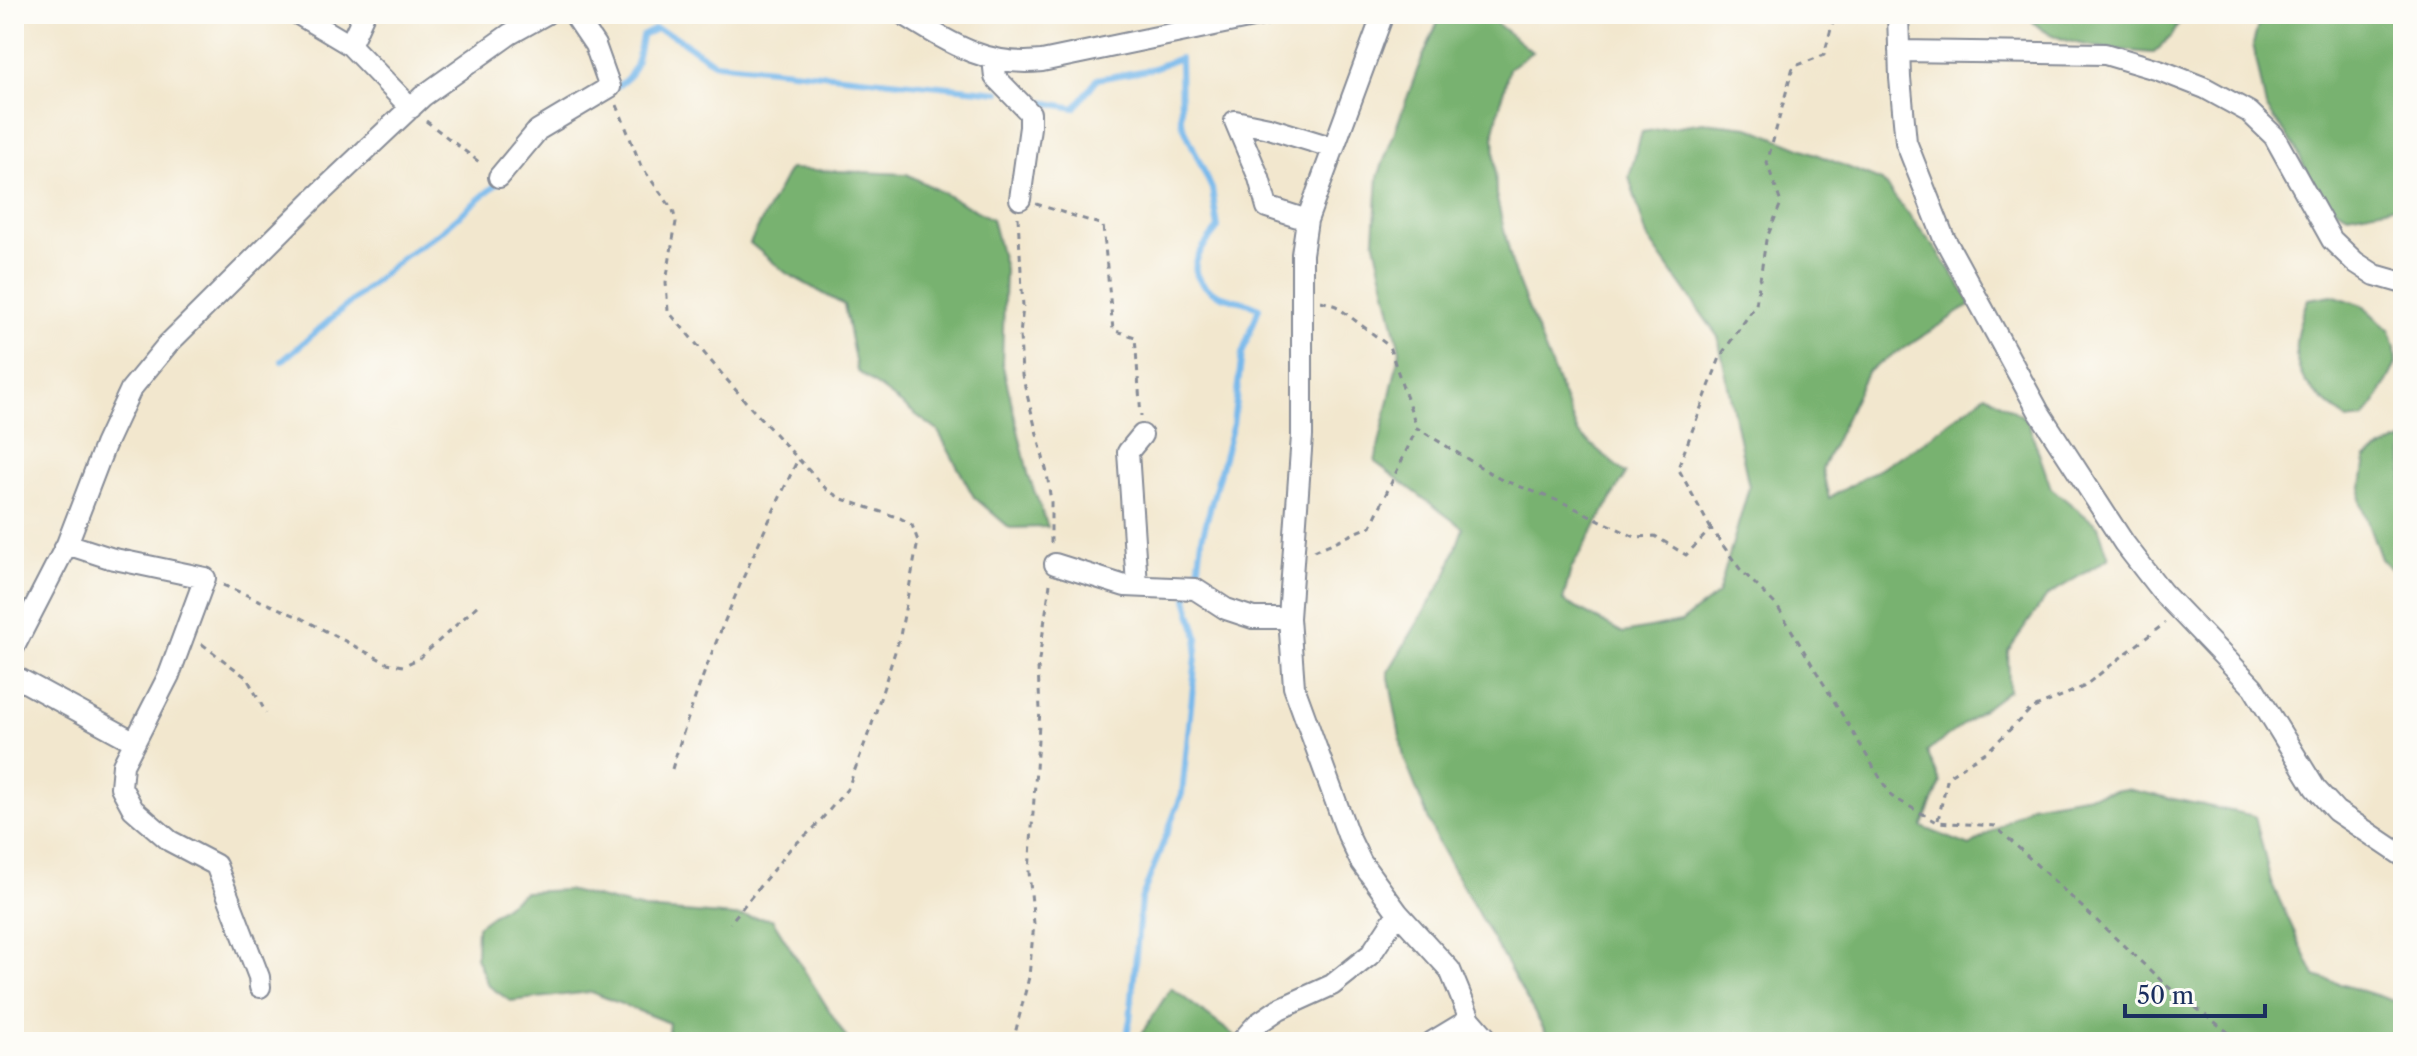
<svg xmlns="http://www.w3.org/2000/svg" width="2417" height="1056" viewBox="0 0 2417 1056" font-family="'Libre Caslon Text',serif">
  <rect width="100%" height="100%" fill="#fdfcf7"/>
  <filter id="ink" filterUnits="userSpaceOnUse"><feTurbulence type="fractalNoise" baseFrequency=".0125" numOctaves="2"/><feDisplacementMap in="SourceGraphic" scale="16" xChannelSelector="R" yChannelSelector="G"/><feConvolveMatrix kernelMatrix="1 2 1 2 8 2 1 2 1" color-interpolation-filters="sRGB"/></filter>
  <filter id="wash" filterUnits="userSpaceOnUse"><feTurbulence type="fractalNoise" baseFrequency=".006" numOctaves="4" result="noise"/><feDisplacementMap in="SourceGraphic" scale="32" xChannelSelector="R" yChannelSelector="G"/><feGaussianBlur stdDeviation="1.8" result="paint"/><feColorMatrix in="noise" values="0 0 0 0 0 0 0 0 0 0 0 0 0 0 0 0 0 1.4 0 .05"/><feComposite in="paint" operator="in"/></filter>
  <g filter="url(#wash)">
    <rect width="100%" height="100%" fill="#f2e7ce"/>
    <path fill="#78b270" stroke="#4a7067" stroke-width="2" d="M1485 14 1532 52 1509 68 1494 131 1496 195 1514 272 1578 433 1626 474 1571 569 1563 601 1623 633 1681 622 1718 594 1749 487 1718 337 1647 237 1629 177 1642 132 1703 122 1749 127 1882 181 1939 253 1972 304 1867 372 1822 469 1829 498 1918 446 1986 394 2027 419 2051 488 2098 526 2109 558 2047 596 2008 651 2009 690 1927 752 1941 783 1922 827 1970 846 2031 805 2126 789 2255 816 2271 882 2315 976 2403 1004V1042H1551L1437 841 1404 758 1388 672 1447 574 1463 528 1375 462 1400 351 1374 239 1378 177 1418 68 1438 22Z
      M2028 14H2184L2172 36 2154 53C2121 50 2043 47 2028 14Z
      M2261 14H2403L2402 205 2348 215 2329 205 2314 187 2295 147 2266 107 2253 44Z
      M789 169 907 174 992 219 1005 269 1002 362 1029 477 1048 527 1010 528 974 497 938 431 857 371 844 305 786 273 750 243Z
      M2332 295 2362 305 2390 331 2395 347 2396 364 2379 397 2364 418 2347 420C2336 409 2311 393 2304 380 2289 353 2297 326 2308 299Z
      M2403 441V582L2381 559 2360 501 2366 458 2395 442Z
      M566 890 644 909 772 919 849 1042H667L669 1023 591 992 510 1001 488 985 476 957 477 926 524 892Z
      M1171 988 1243 1042H1136Z"/>
    <g fill="none" stroke-linecap="round" stroke-linejoin="round">
      <path stroke="#76b8eb" stroke-width="6" d="M614 88C636 77 638 59 642 36L656 29 673 35 714 63 999 92
        M1025 99 1075 108 1097 79 1148 70 1180 58 1181 121 1212 189 1218 228C1199 252 1179 274 1217 294 1230 300 1245 300 1259 308L1242 354 1233 424 1202 538 1199 565 1187 599 1198 637 1182 794 1141 900 1130 1020 1125 1042
        M282 361 403 257 440 232 499 182"/>
    </g>
  </g>
  <g filter="url(#ink)">
    <g fill="none" stroke-linecap="round" stroke-linejoin="round">
      <g stroke="#868b96" stroke-width="24">
        <path id="minor" d="M298 14 350 45 411 108
          M903 14C950 43 985 67 1042 61L1267 14
          M1383 14 1307 220 1302 254V436L1289 618 1294 687 1348 835 1361 862 1398 913 1450 970 1470 1019 1490 1042
          M1898 14 1900 78 1906 142 1943 236 2039 412 2124 543 2162 592 2253 687 2315 788 2336 811 2403 856
          M350 45 364 14
          M1899 51 2105 54 2159 70 2205 88 2249 112 2274 136 2332 240 2355 262 2375 275 2403 283
          M993 59 995 77 1030 113V127L1020 199
          M499 177 538 130 610 87 595 45 574 14
          M1307 220 1267 207 1259 178 1235 121 1269 128 1334 148
          M67 544 110 558 205 578 169 675 123 765 121 787 133 809 170 841 216 865 259 977 260 987
          M1055 564 1125 586 1195 589 1226 609 1253 618H1289
          M1137 585 1128 452 1142 435
          M14 647 67 544 105 445 131 389 168 344 316 197 423 96 510 34 546 14
          M14 676 135 742
          M1241 1042 1257 1024 1279 1009 1332 985 1371 954 1398 913
          M1432 1042 1470 1019"/>
      </g>
      <path stroke="#868b96" stroke-width="3" stroke-dasharray="6 6" stroke-linecap="butt" d="M617 105 641 166 673 210 676 222 666 282 668 311 752 409 827 490 842 499 900 518 912 525 918 541 900 636 872 724 848 788 815 827 790 849 730 923
        M426 121 483 165
        M1036 204 1103 225 1113 330 1135 337 1141 416
        M1018 217 1023 307 1020 335 1022 375 1047 473 1051 502V545
        M1321 301 1336 306 1389 346 1417 428
        M1711 529 1678 468 1721 355 1756 305 1766 240 1781 203 1767 163 1793 67 1824 55 1835 14
        M1314 551 1371 526 1417 428 1500 479 1564 503 1635 537 1655 536 1686 555 1711 529 1740 569 1777 606 1891 796 1937 822 1995 826 2167 986 2241 1042
        M223 585 301 618 387 663 403 666 420 658 478 605
        M202 644 247 678 266 713
        M672 769C703 662 750 560 798 459
        M1938 820 1948 776 1989 750 2031 709 2083 687 2165 623
        M1013 1042 1029 977 1032 944 1034 924 1029 872 1040 710 1038 667 1050 584"/>
      <use href="#minor" stroke="#fff" stroke-width="20"/>
    </g>
  </g>
  <rect width="2417" height="1056" fill="none" stroke="#fdfcf7" stroke-width="48"/>
  <path d="M2125 1004v12h140v-12" fill="none" stroke="#1b2f5e" stroke-width="4"/>
  <text x="2137" y="1004" font-size="24" fill="#1b2f5e" stroke="#fdfcf7" stroke-width="6" paint-order="stroke">50 m</text>
</svg>
